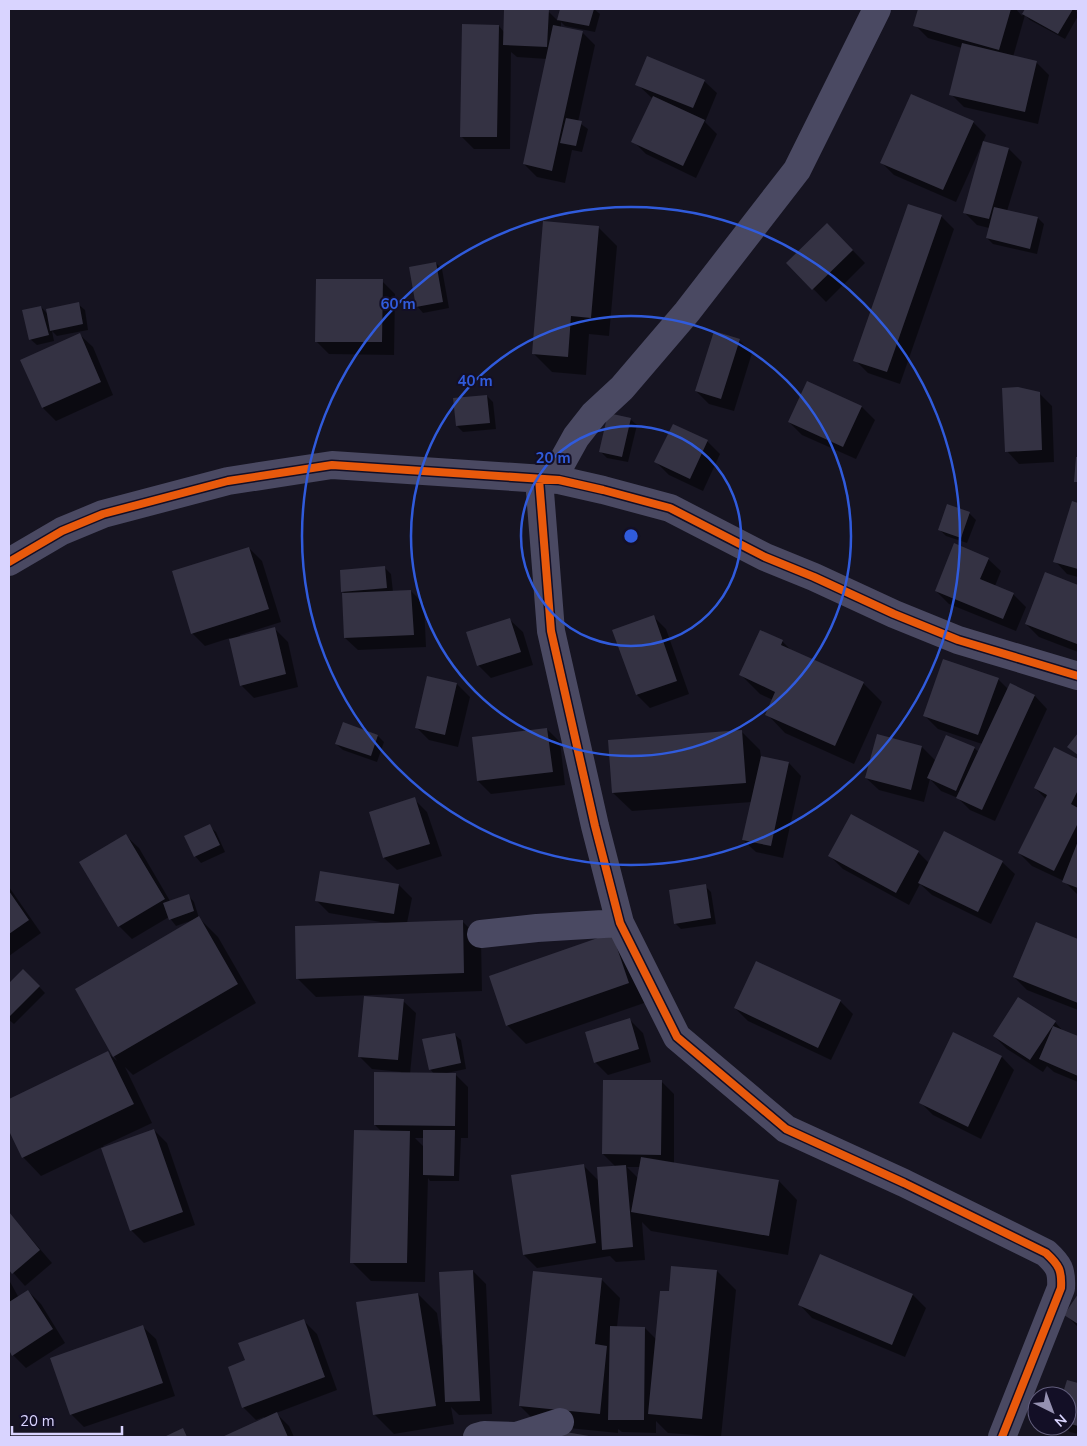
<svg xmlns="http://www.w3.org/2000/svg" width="1087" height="1446" viewBox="0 0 1087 1446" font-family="'Nunito Sans',sans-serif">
  <rect width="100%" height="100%" fill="#161421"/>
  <path fill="#0007" fill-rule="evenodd" d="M505 9 548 11 558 21 561 9H594L600 14 595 32 565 26 561 22V28L582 32 595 45 578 122 588 129 582 152 572 150 565 183 537 177 524 164 547 59 517 57 511 52 510 149H474L461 136 499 26 504 32Z
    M920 9H1016L1022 16 1026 9H1074L1078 13V16L1065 39 1030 20 1025 15 1013 57 1036 62 1049 75 1038 124 964 107 951 94 962 48 928 38 915 25Z
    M704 81 717 93 705 122 717 134 696 178 646 154 633 141 653 99 637 84Z
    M973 122 986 135 983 142 1009 149 1022 162 1007 211 1038 218 1044 224 1037 254 993 244 987 238 989 228 977 225 964 212 984 143 983 142 956 202 894 175 881 162Z
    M909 205 941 216 954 229 900 384 868 373 855 360Z
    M827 224 865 263 826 302 788 263Z
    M598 227 617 246 609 336 589 334 586 375 552 372 533 353Z
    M436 263 442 269 449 308 423 313 417 306Z
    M382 281 395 294 394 355 329 354 316 341Z
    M78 304 85 310 88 330 57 336 52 331 54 341 37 345 30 339 41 307 48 314Z
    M9 328 10 329V485H9Z
    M80 335 93 347 113 395 56 421 43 408 22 361Z
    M739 340 752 353 734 411 709 404 696 391Z
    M807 382 862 407 875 420 856 459 802 435 789 422Z
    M1039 393 1052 406 1054 462 1019 464 1007 451Z
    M487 396 493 402 496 429 463 432 457 426Z
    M630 419 637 425 628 462 607 458 601 452Z
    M707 441 720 454 703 491 669 475 656 462Z
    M1072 502 1078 504V577L1067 574 1055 561Z
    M969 513 976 520 967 543 946 536 939 529Z
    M249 548 262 561 281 622 240 635V637L275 629 288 642 298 687 254 698 241 685 230 638 205 646 192 633Z
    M988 559 1001 571 995 586 1013 594 1026 607 1016 631 949 604 936 591Z
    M385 568 391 574 393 592 411 591 424 604 426 647 358 650 345 638V594L342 591Z
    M1045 574 1078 586V652L1039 637 1026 624Z
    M653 616 666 629 689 694 650 708 637 695 614 631Z
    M510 620 523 632 533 665 491 678 478 665Z
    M782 641 793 652 863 683 882 702 854 764 785 733 767 714 773 700 760 694 741 675Z
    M428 677 457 684 470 697 458 747 429 740 416 727Z
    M998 679 1008 689 1010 685 1035 696 1047 709 995 821 970 810 958 798 941 791 930 779 924 802 879 790 866 778 877 736 922 747 936 761 974 748 979 752 982 744 938 729 925 716Z
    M547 729 560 742 565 785 491 794 478 781Z
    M741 731 760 750 761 757 789 763 801 776 783 858 756 852 743 840 752 802 632 811 613 793Z
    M378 736 384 742 377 762 343 750 336 744Z
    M1055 748 1078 760V895L1064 881 1032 866 1019 853 1046 799 1035 788Z
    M414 799 427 812 442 856 397 870 384 858 370 813Z
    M209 826 216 832 225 852 201 863 195 856Z
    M126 836 139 848 170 901 188 895 194 902 199 918 218 937 256 1003 133 1075 125 1067 152 1123 103 1146 104 1148 154 1130 167 1143 195 1225 144 1243 131 1230 102 1147 41 1176 23 1157 9 1128V1101L108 1053 117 1061 76 990 193 920 176 926 169 917 132 939 119 926Z
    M918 852 929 863 1002 862 1015 874 991 924 932 895 920 884 909 905 843 869 830 856Z
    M399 885 412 898 407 923 462 921 481 940 482 991 316 997 297 978 386 923 329 913 316 900Z
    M705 886 711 892 716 924 681 929 675 923Z
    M9 887 41 933 9 956Z
    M1036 924 1078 941V1010L1027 990 1014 977Z
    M611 934 647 1002 526 1044 507 1025Z
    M23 970 45 993 14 1024 9 1020V985Z
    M403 1001 416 1013 410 1074H434L430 1069 454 1034 461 1040 466 1069 447 1073 455 1074 468 1087V1138H461L459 1181H430L428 1178 425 1282 371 1281 352 1262 382 1132 375 1125 401 1072 372 1069 359 1056ZM415 1138H425L424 1147Z
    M840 1001 853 1014 831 1060 748 1021 735 1008Z
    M630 1020 643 1033 651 1062 608 1075 595 1062Z
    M1055 1022 1064 1032 1078 1037V1082L1054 1072 1047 1066 1043 1072 1007 1049 994 1036Z
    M1002 1057 1014 1070 981 1139 933 1115 920 1102Z
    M661 1081 674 1094V1164L779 1181 797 1200 788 1255 651 1231 642 1222 645 1260 616 1262 610 1256 537 1268 524 1255 584 1166 599 1181 616 1167 603 1154ZM627 1167H640L638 1178Z
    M9 1213 52 1263 25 1286 9 1268Z
    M821 1256 913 1295 926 1308 905 1357 812 1318 800 1305Z
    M473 1271 486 1284 492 1414 459 1415 451 1407 454 1424 394 1434 375 1415 358 1303 418 1294 437 1313 442 1345H444Z
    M717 1271 736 1290 721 1437 668 1433 656 1421V1433L622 1432 618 1429V1433L539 1425 520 1406 601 1279 620 1298 617 1327 645 1328 656 1339 670 1293Z
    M9 1280 19 1298 28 1291 41 1304 65 1343 26 1368 13 1355 9 1348Z
    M1078 1296V1327L1066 1315Z
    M304 1321 317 1334 337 1390 276 1413 289 1426 294 1437H225L265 1419 264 1417 256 1420 243 1407 247 1361Z
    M143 1327 156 1339 175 1396 84 1427 71 1414Z
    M1068 1381 1078 1384V1434L1070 1432 1064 1426H1067V1396H1063Z"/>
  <path fill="#343243" d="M504 9H549L547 47 503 45Z
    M560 9H594L589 26 557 20Z
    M918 9H1011L999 50 913 26Z
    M1025 9H1073L1058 34 1022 14Z
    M462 24 499 25 497 137H460Z
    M553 25 583 31 552 171 523 164Z
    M962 43 1037 61 1025 112 949 95Z
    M647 56 705 80 693 108 635 85Z
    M911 94 974 121 943 190 880 163Z
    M653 96 705 120 683 166 631 142Z
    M566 118 582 121 576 146 560 143Z
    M983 141 1009 148 989 219 963 213Z
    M908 204 942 215 887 372 853 361Z
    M994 207 1038 217 1030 249 986 238Z
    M543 221 599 226 591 318 571 316 568 357 532 354Z
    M827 223 853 250 812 290 786 263Z
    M436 262 443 302 416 307 409 267Z
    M316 279H383L382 342H315Z
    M79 302 83 324 50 331 46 309Z
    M41 306 49 335 29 340 22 310Z
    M714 331 740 339 721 399 695 391Z
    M80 333 101 382 42 408 20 360Z
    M807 381 862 406 843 447 788 422Z
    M1018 387 1040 392 1042 450 1005 452 1002 388Z
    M487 395 490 423 456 426 453 398Z
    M608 413 631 418 622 457 599 452Z
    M673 424 708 440 690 479 654 462Z
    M1076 457H1078V482H1074Z
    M1072 501 1078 503V569L1053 562Z
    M947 504 970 512 961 538 938 530Z
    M954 543 989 558 980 579 1014 593 1003 619 935 591Z
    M249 547 269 609 191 634 172 571Z
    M385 566 387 588 341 592 340 570Z
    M1045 572 1078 585 1077 644 1025 624Z
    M411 590 414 635 344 638 342 593Z
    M654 615 677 681 636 695 612 630Z
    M510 618 521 652 477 666 466 632Z
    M275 627 286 674 240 686 229 639Z
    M760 630 783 640 781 645 864 682 835 746 765 715 775 692 739 675Z
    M943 659 999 678 978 735 923 716Z
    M427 676 457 683 445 735 415 728Z
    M1010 683 1035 695 982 810 956 798Z
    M343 722 378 735 371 756 335 744Z
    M547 728 553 772 477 781 472 737Z
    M742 730 746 783 612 793 608 740Z
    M1078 733V755L1067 747Z
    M877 734 922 746 911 790 865 778Z
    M946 735 975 747 956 791 927 778Z
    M1054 747 1078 759V790L1071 804 1078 808V823L1054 871 1018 853 1047 795 1034 788Z
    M761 756 789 762 771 846 742 840Z
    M415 797 430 844 383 858 369 812Z
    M851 814 919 851 896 893 828 856Z
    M210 824 220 845 194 857 184 836Z
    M944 831 1003 861 978 912 918 883Z
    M126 834 165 899 118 927 79 862Z
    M1078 841V888L1062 882Z
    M320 871 399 884 394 914 315 901Z
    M706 884 711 918 674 924 669 890Z
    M9 891 29 920 9 934Z
    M189 894 194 911 169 920 163 903Z
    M199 916 238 984 113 1057 75 989Z
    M463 920 464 973 296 979 295 926Z
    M1036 922 1078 939V1003L1013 977Z
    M612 933 629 983 506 1026 489 976Z
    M756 961 841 1000 818 1048 734 1008Z
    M23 969 40 986 9 1017V983Z
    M364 996 404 999 398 1060 358 1057Z
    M1018 997 1056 1021 1030 1060 993 1036Z
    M630 1018 639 1049 594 1063 585 1032Z
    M1053 1026 1078 1036V1076L1039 1059Z
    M953 1032 1002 1056 968 1127 919 1103Z
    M455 1033 461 1063 429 1070 422 1039Z
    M108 1051 134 1104 22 1158 9 1131V1099Z
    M374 1072 456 1073 455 1126 374 1125Z
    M603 1080H662L661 1155 602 1154Z
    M154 1129 183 1212 130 1231 101 1148Z
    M354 1130 410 1131 407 1263H350Z
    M423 1130H455L454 1176 423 1175Z
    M641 1157 779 1180 769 1236 631 1212Z
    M584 1164 596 1243 523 1255 511 1175Z
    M626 1165 633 1247 602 1250 597 1167Z
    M9 1212 40 1250 12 1274 9 1270Z
    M820 1254 913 1294 892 1345 798 1305Z
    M671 1266 717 1270 702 1419 648 1414 660 1291H669Z
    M473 1270 480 1401 445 1402 439 1272Z
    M533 1271 602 1278 595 1344 607 1346 600 1414 519 1406Z
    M28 1290 53 1329 12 1356 9 1350V1302Z
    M418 1293 436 1406 373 1415 356 1302Z
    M1078 1294V1324L1064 1315Z
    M304 1319 325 1377 242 1408 228 1367 245 1360 238 1343Z
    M143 1325 163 1383 70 1415 50 1358Z
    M610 1326 645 1327 644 1420H608Z
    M1067 1380 1078 1383V1426L1067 1423V1396H1062Z
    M277 1412 288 1437H222Z
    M183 1428 187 1437H164Z
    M560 1431 589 1436V1437H559Z"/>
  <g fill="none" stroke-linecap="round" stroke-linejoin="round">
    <path stroke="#4a4962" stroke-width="28" d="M539 479 551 631 595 826 620 923 677 1037 786 1129 904 1183 1046 1253C1059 1265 1062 1270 1061 1288L1002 1437
      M559 480 561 464 576 437 594 414 622 388 687 312 797 170 877 9
      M9 562 62 531 103 514 228 481 332 465 559 480 603 490 670 508 765 557 814 577 894 614 958 640 1078 676
      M481 934 537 928 620 923
      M477 1437 484 1435 516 1436 560 1422"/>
    <g stroke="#130f26" stroke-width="11">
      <path id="cycleway" d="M539 479 551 631 595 826 620 923 677 1037 786 1129 904 1183 1046 1253C1059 1265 1062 1270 1061 1288L1002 1437
        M9 562 62 531 103 514 228 481 332 465 559 480 603 490 670 508 765 557 814 577 894 614 958 640 1078 676"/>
    </g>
    <use href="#cycleway" stroke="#e8590c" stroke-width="8"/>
  </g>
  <g fill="none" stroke="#305bdc" stroke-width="2.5">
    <circle cx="631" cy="536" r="110"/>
    <circle cx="631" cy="536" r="220"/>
    <circle cx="631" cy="536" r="329"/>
  </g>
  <circle cx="631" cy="536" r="8" fill="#305bdc" stroke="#130f26" stroke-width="2.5"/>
  <g font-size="15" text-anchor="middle" font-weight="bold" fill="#305bdc" stroke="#130f26" stroke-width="4" stroke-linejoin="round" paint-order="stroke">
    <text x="398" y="309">60 m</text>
    <text x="475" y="386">40 m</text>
    <text x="553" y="463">20 m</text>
  </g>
  <rect width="1087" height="1446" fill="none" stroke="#d9d4ff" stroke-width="20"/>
  <g transform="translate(1052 1411) rotate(138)"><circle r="24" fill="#130f26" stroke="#625e7d"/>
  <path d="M0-4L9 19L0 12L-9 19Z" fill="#9591b1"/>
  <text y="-8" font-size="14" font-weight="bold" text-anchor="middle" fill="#d9d4ff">N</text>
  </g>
  <path d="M12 1426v8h110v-8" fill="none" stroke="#d9d4ff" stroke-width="2.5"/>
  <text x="20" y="1426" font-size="15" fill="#d9d4ff" stroke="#130f26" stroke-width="4" paint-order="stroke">20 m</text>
</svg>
